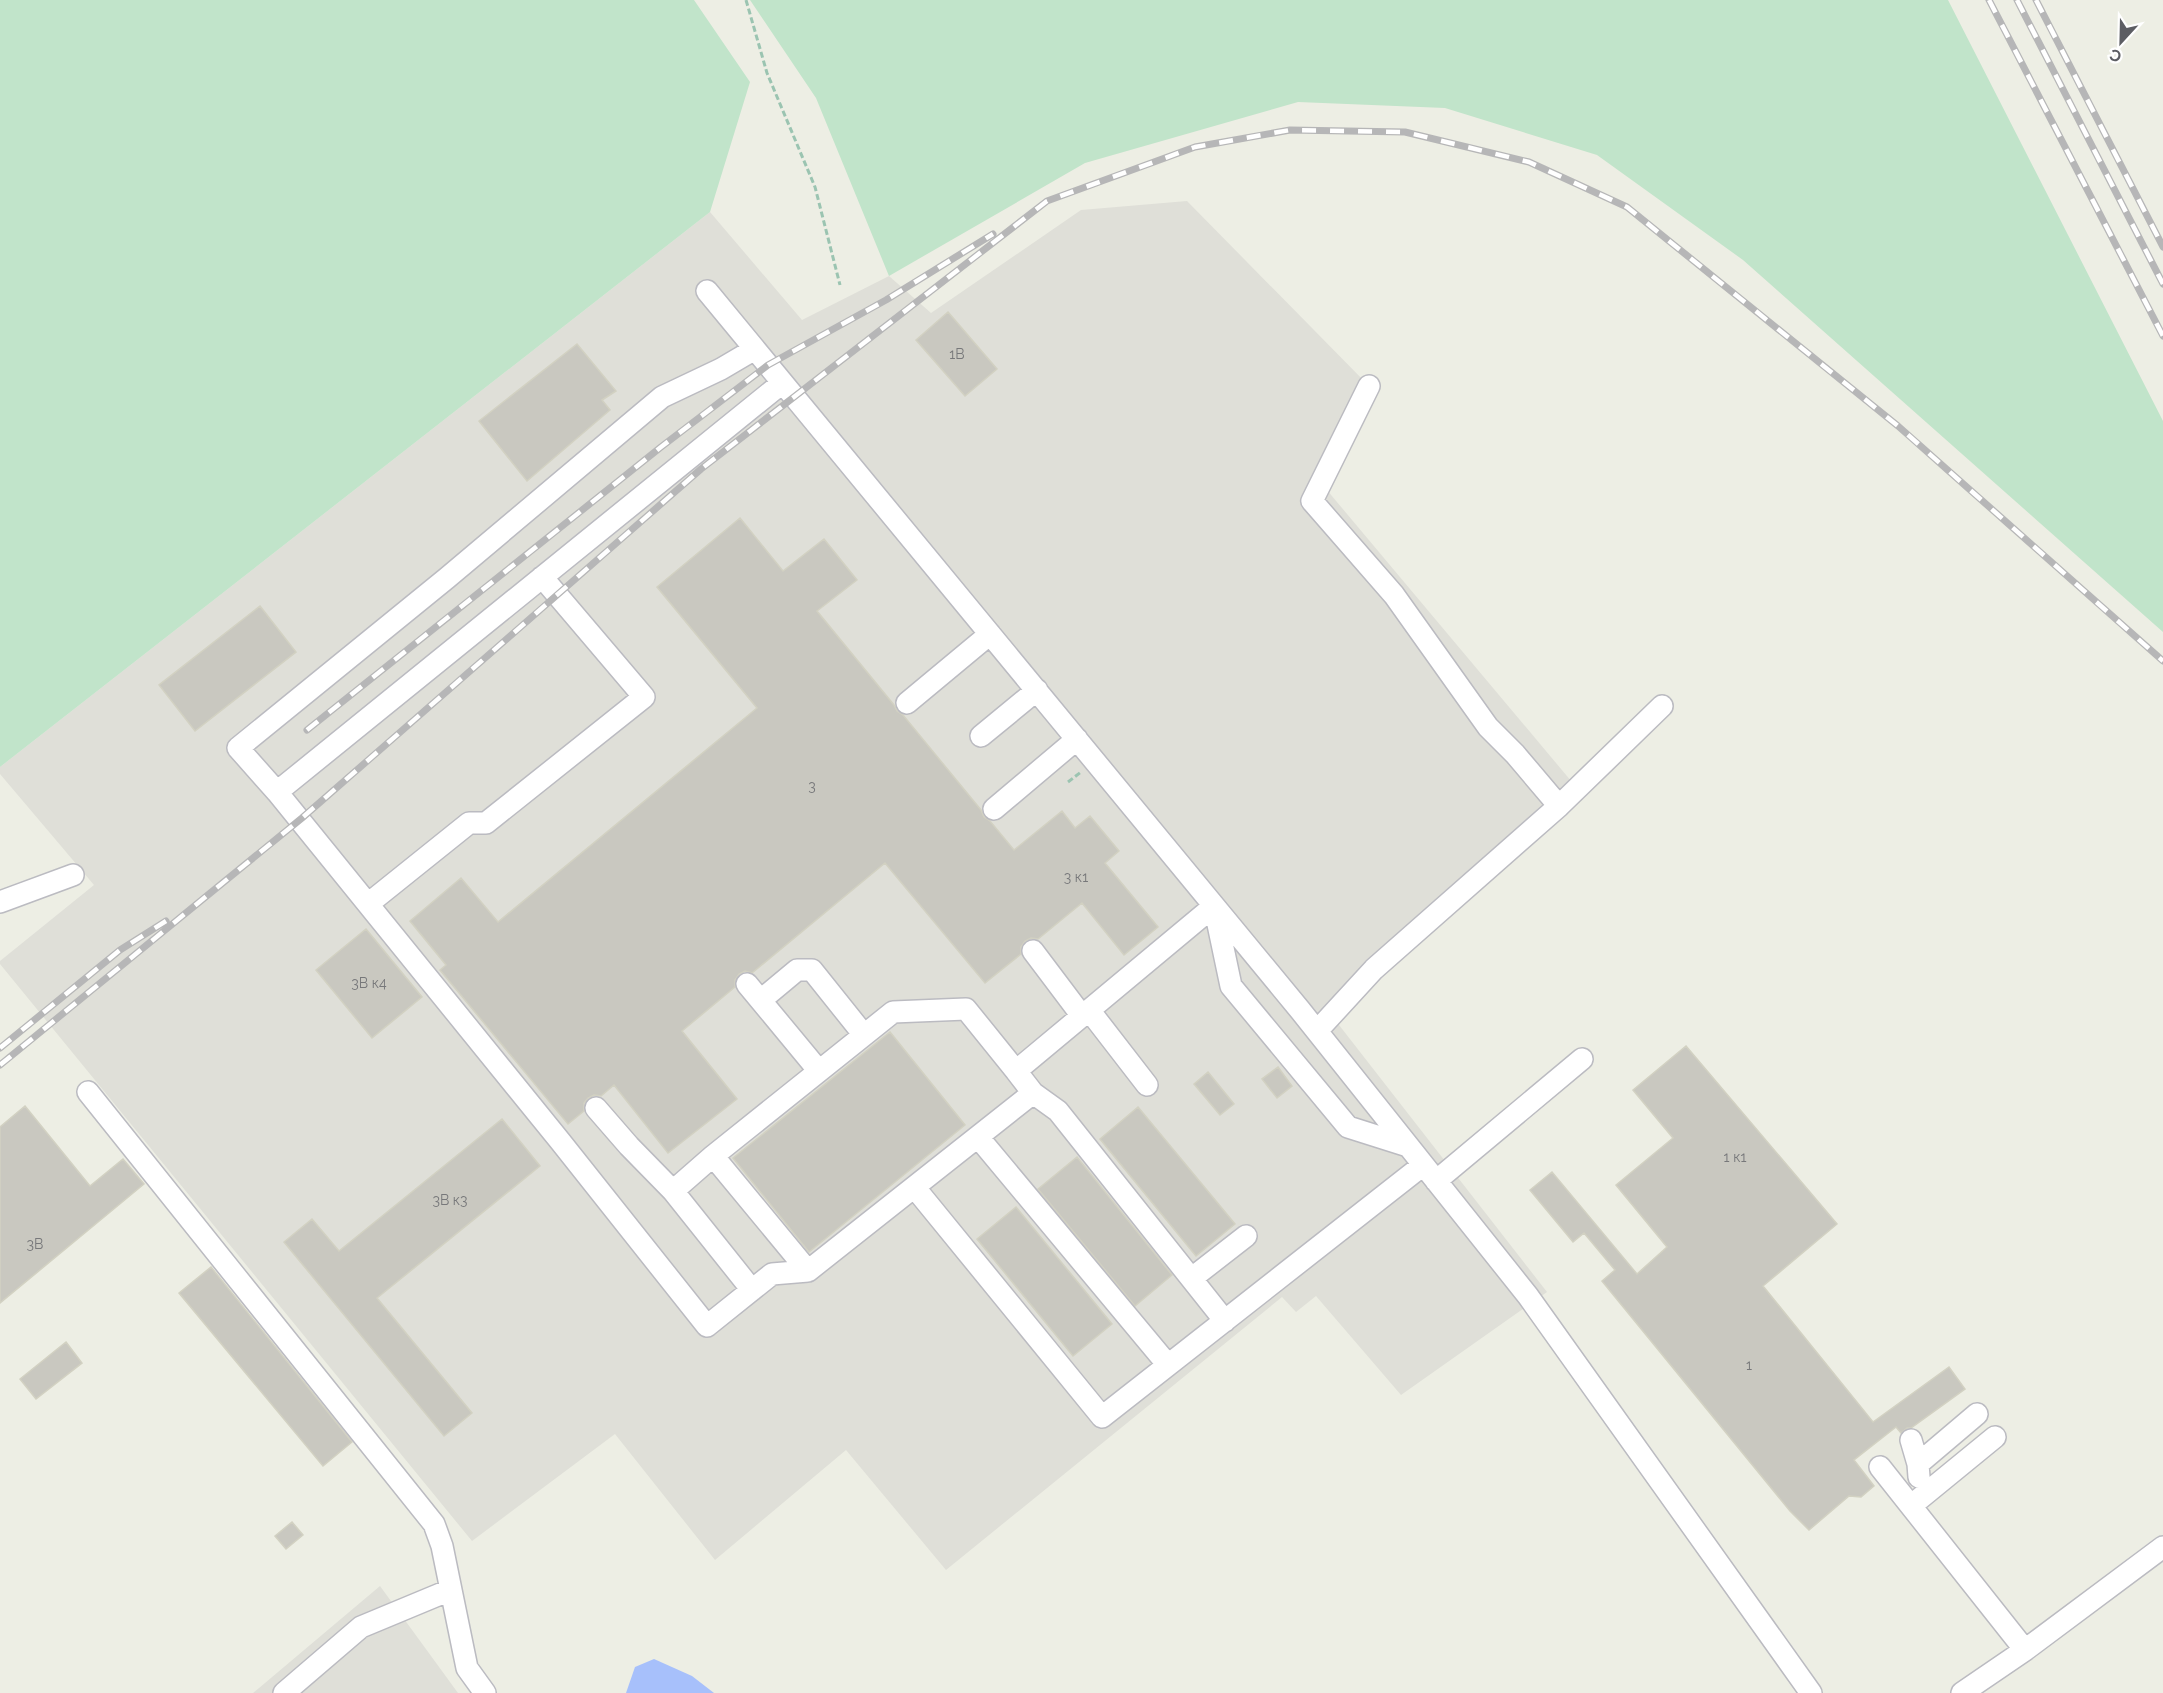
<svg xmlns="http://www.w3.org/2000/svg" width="2163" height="1693" viewBox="0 0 2163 1693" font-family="Raleway,sans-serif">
  <rect width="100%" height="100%" fill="#edeee4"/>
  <path fill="#dfdfd8" d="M1187 201 1369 386 1321 483 1577 788 1325 1007 1547 1292 1401 1395 1316 1296 1296 1312 1282 1297 946 1570 846 1450 715 1560 615 1434 472 1541 0 964V961L94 885 0 774V767L710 212 802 320 889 276 931 313 1081 210Z
    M380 1586 458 1693H253Z"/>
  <path fill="#c1e4ca" d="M0 0H694L750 82 710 212 0 767Z
    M750 0H1948L2163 421V632L1743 260 1597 155 1445 108 1298 102 1085 163 889 276 816 98Z"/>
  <path fill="#a7c0fb" d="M654 1659 692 1676 714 1693H626L635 1667Z"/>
  <path fill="#c9c8c0" stroke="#d2d1c2" stroke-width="1.5" d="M948 312 997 369 965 396 916 340Z
    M577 344 616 391 602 400 610 410 527 481 479 421Z
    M740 518 783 571 824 539 857 580 817 611 894 705 897 711 903 715 981 810 984 817 990 821 1014 850 1062 811 1075 828 1090 816 1119 851 1105 863 1158 927 1124 955 1082 903 1038 939 1031 938 1025 941 1021 947V954L985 983 885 863 752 973 745 971 739 974 735 980V987L682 1031 737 1099 668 1153 614 1085 601 1096 594 1095 588 1098 584 1103V1111L568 1124 440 970 446 965 410 921 461 878 498 922 757 708 657 587Z
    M260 606 296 652 195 731 159 685Z
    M366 929 422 997 372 1038 316 970Z
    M890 1032 965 1125 809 1252 733 1158Z
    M1686 1046 1837 1224 1763 1286 1873 1422 1949 1367 1965 1389 1911 1428H1907L1901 1433 1896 1427 1854 1460 1874 1486 1861 1497 1849 1496 1809 1530 1790 1511 1602 1281 1615 1270 1584 1233 1573 1242 1530 1190 1552 1172 1637 1274 1667 1247 1616 1185 1673 1138 1633 1090Z
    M1278 1067 1292 1086 1277 1098 1262 1079Z
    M1208 1072 1234 1104 1220 1115 1194 1084Z
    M25 1106 90 1186 123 1159 144 1184 0 1303V1127Z
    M1138 1107 1235 1224 1196 1256 1100 1139Z
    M502 1119 540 1166 377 1298 472 1413 444 1436 284 1242 312 1219 339 1251Z
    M1077 1157 1172 1275 1135 1306 1038 1189Z
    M1016 1207 1112 1324 1073 1356 977 1239Z
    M211 1267 352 1442 323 1466 179 1293Z
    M66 1342 82 1363 36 1399 20 1379Z
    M292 1522 303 1535 286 1549 275 1536Z"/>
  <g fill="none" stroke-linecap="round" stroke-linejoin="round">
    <g stroke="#bbbbc1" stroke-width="24">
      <path id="minor" d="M707 291 1300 1010 1528 1296 1811 1693
        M755 349 721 369 662 397 447 578 238 748 277 792 560 1141 707 1326 772 1274 808 1271
        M1369 386 1312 501 1394 595 1488 727 1515 754 1559 806
        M907 703 990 634
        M981 736 1037 690
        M277 792 782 383
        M994 809 1077 739
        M0 902 73 875
        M368 904 469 823H486L644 697 542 577
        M1215 910 1231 986 1348 1127 1408 1146
        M1033 951 1082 1016
        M747 984 819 1071
        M761 1000 797 970H812L864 1035
        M1089 1010 1147 1085
        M1317 1031 1374 969 1559 806 1662 706
        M1016 1071 1033 1093 808 1271 713 1156 893 1012 966 1009 1016 1071 1214 906
        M88 1092 434 1524 442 1546 467 1668 485 1693
        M1033 1093 1058 1111 1225 1321
        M596 1108 629 1146 673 1191
        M978 1137 1168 1365
        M713 1156 673 1191 752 1290
        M1436 1181 1582 1059
        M915 1188 1102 1417 1423 1165
        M1192 1278 1246 1236
        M1911 1440 1918 1464 1919 1477
        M1918 1464 1977 1414
        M1880 1467 2025 1650
        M1918 1500 1995 1437
        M284 1693 361 1627 450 1590
        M1962 1693 2025 1650 2163 1547"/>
    </g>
    <path stroke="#9bc4b1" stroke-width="3" stroke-dasharray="6 3" stroke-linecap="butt" d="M746 0 767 73 815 187 840 285
      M1068 782 1081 772"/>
    <use href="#minor" stroke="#fff" stroke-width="21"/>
    <g stroke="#b6b6b7" stroke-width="7">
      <path id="rail" d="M1989 0 2163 336
        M2017 0 2163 284
        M2036 0 2163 247
        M307 730 661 447 768 365 886 300 993 234
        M0 1048 120 950 166 921
        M0 1065 302 818 701 469 1047 201 1195 147 1290 130 1405 132 1529 162 1627 207 1898 426 2163 661"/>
    </g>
    <use href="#rail" stroke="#fff" stroke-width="4.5" stroke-dasharray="14" stroke-linecap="butt"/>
  </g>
  <g text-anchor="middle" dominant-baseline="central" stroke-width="5" stroke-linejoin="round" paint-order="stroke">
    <g font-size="14" fill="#77787a">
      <text x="957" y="354">1В</text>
      <text x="812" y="786">3</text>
      <text x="1076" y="877">3 к1</text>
      <text x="369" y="983">3В к4</text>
      <text x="1735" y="1157">1 к1</text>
      <text x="450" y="1200">3В к3</text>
      <text x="35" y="1244">3В</text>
      <text x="1749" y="1365">1</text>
    </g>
  </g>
  <g transform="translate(2121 42) rotate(202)" stroke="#ffffff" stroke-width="4.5" paint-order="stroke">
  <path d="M0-4.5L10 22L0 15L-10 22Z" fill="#5c5d63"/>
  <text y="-9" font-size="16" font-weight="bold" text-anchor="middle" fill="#5c5d63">С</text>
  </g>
</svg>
